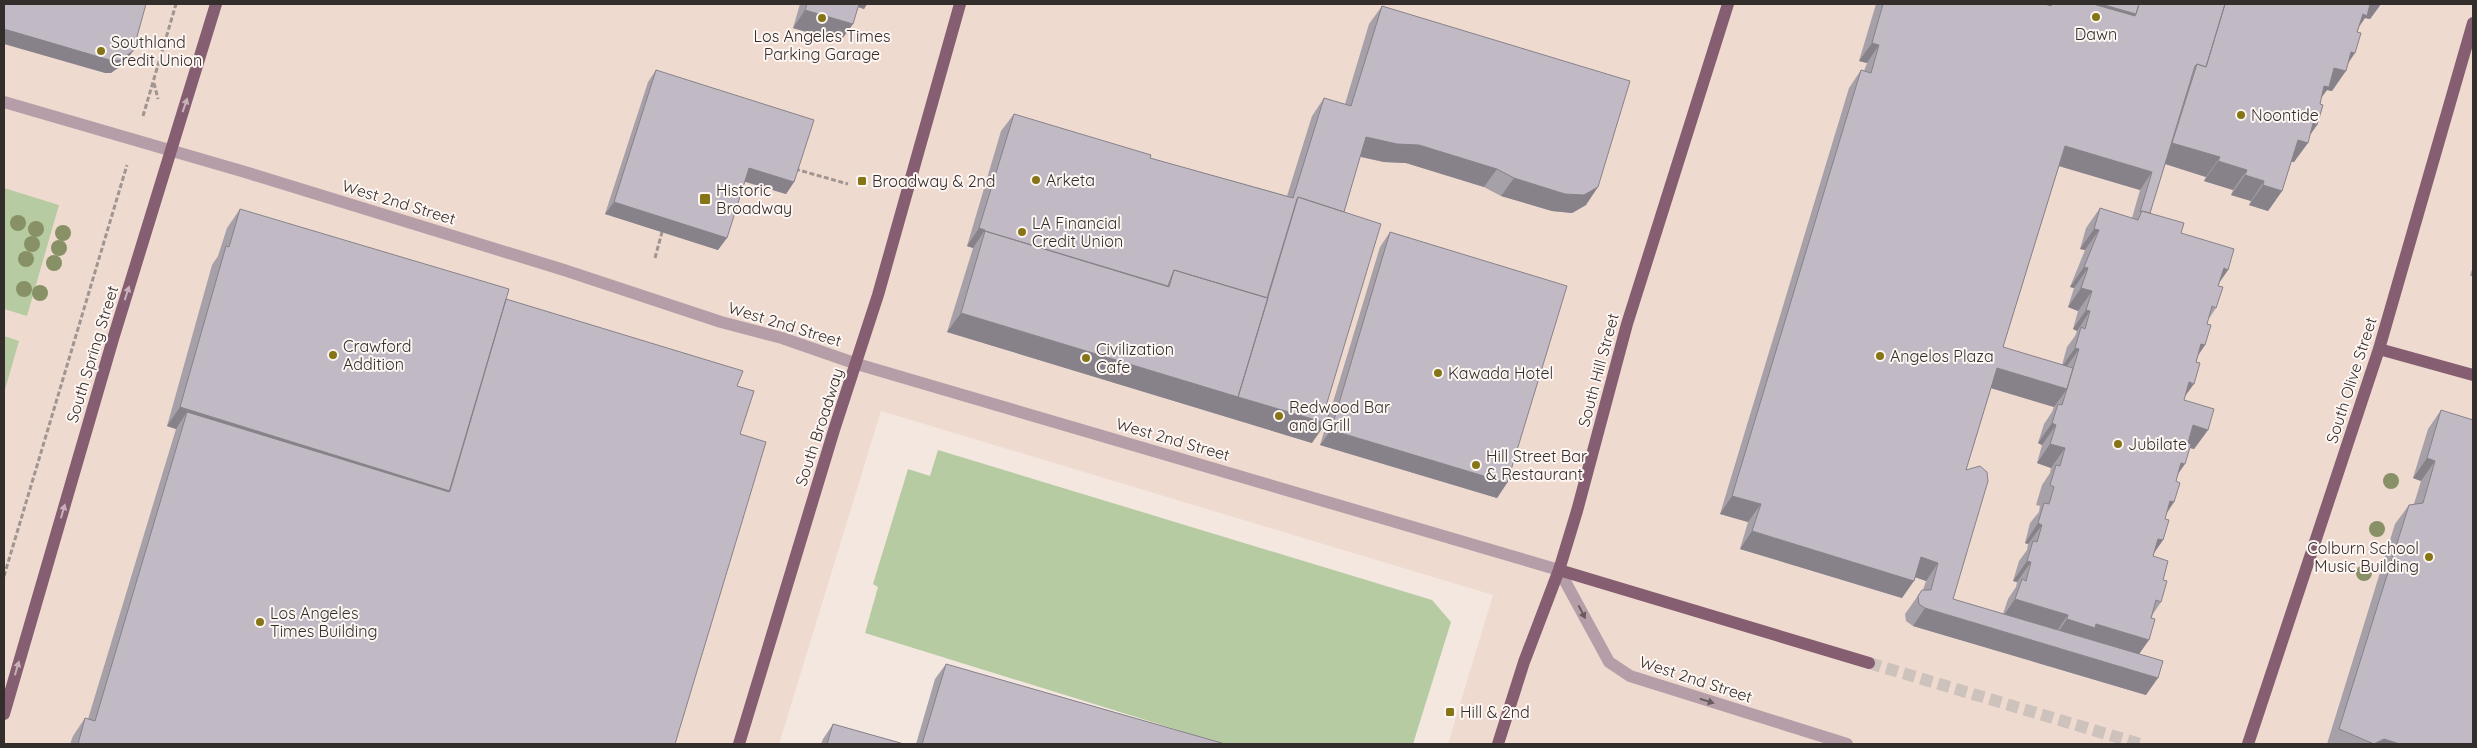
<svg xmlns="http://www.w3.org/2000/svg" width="2477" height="748" viewBox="0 0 2477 748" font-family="Quicksand,sans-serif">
  <rect width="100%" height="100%" fill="#f4e7e0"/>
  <path fill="#efdad0" d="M4 4H2473V744H1448L1493 595 881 411 779 744H4Z"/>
  <path fill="#b6cba2" d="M4 188 59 205 27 316 4 309Z
    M4 336 19 341 4 393Z
    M938 450 1432 600 1451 622 1413 744H1223L865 633 878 587 873 584 908 469 930 476Z"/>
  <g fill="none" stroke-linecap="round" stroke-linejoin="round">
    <path stroke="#cdc2bc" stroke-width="12" stroke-dasharray="12 6" stroke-linecap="butt" d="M1869 663 2140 744"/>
    <path stroke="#9f9591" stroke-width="3" stroke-dasharray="5 2.5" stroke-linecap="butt" d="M154 83 158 99
      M143 116 176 4
      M795 169 848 184
      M655 258 662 232
      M4 576 127 165"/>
    <path stroke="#b59ea8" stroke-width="12" d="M4 102 245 172 564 270 721 322 782 338 857 364 1559 570 1609 662 1630 676 1847 744"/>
    <path stroke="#865e72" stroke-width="12" d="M2379 349 2473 375
      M1559 570 1869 663
      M4 714 113 339 216 4
      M739 744 834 430 878 295 960 4
      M1498 744 1524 662 1559 570 1577 511 1627 324 1728 4
      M2248 744 2379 349 2473 23"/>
  </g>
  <g fill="#889165">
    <circle cx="18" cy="223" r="8"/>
    <circle cx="36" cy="229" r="8"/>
    <circle cx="63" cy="233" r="8"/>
    <circle cx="32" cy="244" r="8"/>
    <circle cx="59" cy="248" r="8"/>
    <circle cx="26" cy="259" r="8"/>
    <circle cx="54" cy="263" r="8"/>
    <circle cx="24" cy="289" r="8"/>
    <circle cx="40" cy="293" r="8"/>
    <circle cx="2391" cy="481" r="8"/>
    <circle cx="2377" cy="529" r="8"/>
    <circle cx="2364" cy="573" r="8"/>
  </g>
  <path fill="#a6a0a9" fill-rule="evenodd" d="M800 4H867L864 9 858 7 840 42 793 28Z
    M1876 4H2381L2370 19 2365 18 2359 27 2348 64 2332 91 2327 90 2321 98 2320 104 2317 125 2310 135 2294 162H2291L2282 191 2268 211 2249 205 2251 201 2231 195 2233 190 2204 181 2206 177 2165 164 2150 213 2181 233 2228 270 2220 282 2218 286 2216 308 2208 320 2207 324 2205 345 2198 356 2184 400 2208 430 2194 449 2190 448 2178 474 2176 481 2174 502 2166 513 2165 519 2163 540 2154 553 2153 556 2163 580 2161 602 2153 614 2139 654 2146 695 1913 626 1906 621 1905 614 1922 590H1923L1926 581 1915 577 1902 598 1740 549 1748 522 1720 514 1849 88 1861 70 1864 71 1867 63 1859 61ZM2059 166 2140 190 2132 218 2100 208 2086 228 2080 249 2085 250 2070 287 2074 288 2068 307 2078 311 2073 329 2077 331 2075 336 2067 347 2062 365 2003 347ZM1991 388 2054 407 2052 412 2044 424 2038 443 2042 445 2037 463 2051 468 2050 473 2042 485 2036 505 2040 506 2039 512 2030 523 2025 543 2028 544 2027 550 2019 561 2013 581 2017 582 2016 587 2008 599 2003 614 1953 599 1966 470Z
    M1382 6 1586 205 1572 213 1552 211 1501 196 1484 187 1406 163 1384 162 1360 157 1344 212 1312 443 947 332 973 248 967 246 1001 131 1014 114 1150 158 1287 196 1312 116 1324 98 1345 104 1369 24Z
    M656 70 794 182 786 194 745 182 718 250 605 214 648 82Z
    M240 209 506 299 737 386 740 434 675 744H70L73 736 85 718 88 719 176 429 167 426 212 265 218 256 227 228Z
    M1390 232 1507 483 1497 498 1320 445 1380 247Z
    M2473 266V276H2470Z
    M2441 410 2473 744H2327L2395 524 2409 505 2414 504 2421 481 2413 478 2428 429Z
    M946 664 1225 744H916L935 679Z
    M833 724 904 744H821L823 739Z"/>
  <path fill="#87828a" d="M853 4H867L864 9 852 5Z
    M1981 4H2101L2136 14 2123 34Z
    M2367 4H2381L2370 19 2365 18 2353 35Z
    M805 10 853 24 840 42 793 28Z
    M4 29 133 51 124 64 111 73H105L4 44Z
    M1872 43 1879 45 1867 63 1859 61Z
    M2351 52 2355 53 2343 71H2346L2332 91 2327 90 2315 106 2311 105 2334 68Z
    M2313 123 2317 125 2305 142 2308 143 2294 162 2284 159 2298 140Z
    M1366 137 1419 145 1497 169 1484 187 1406 163 1384 162 1354 155Z
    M2172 143 2220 157 2206 177 2159 162Z
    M2065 146 2152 172 2140 190 2052 164Z
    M2218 161 2247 170 2233 190 2204 181Z
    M749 168 794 182 786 194 740 180Z
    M2245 175 2264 181 2251 201 2231 195Z
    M1514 178 1598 187 1586 205 1572 213 1552 211 1501 196Z
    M2263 185 2282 191 2268 211 2249 205Z
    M614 202 727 238 718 250 605 214Z
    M979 228 985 230 973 248 967 246Z
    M2094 229 2099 230 2085 250 2080 249Z
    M2084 267 2088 268 2074 288 2070 287Z
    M2224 268 2228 270 2214 289Z
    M2081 288 2092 291 2078 311 2068 307Z
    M2086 310 2090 311 2077 331 2073 329Z
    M961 313 1238 397 1326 423 1312 443 947 332Z
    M2201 344 2205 345 2191 365Z
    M2075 348 2079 349 2065 369 2061 368Z
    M1997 368 2067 389 2054 407 1984 386Z
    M2189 382 2194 384 2180 403Z
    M180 407 450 491 437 510 187 412 176 429 167 426Z
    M2052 423 2056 425 2042 445 2038 443Z
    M2193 425 2208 430 2194 449 2179 445Z
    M1331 430 1507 483 1497 498 1320 445Z
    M2050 444 2065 448 2051 468 2037 463Z
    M2427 458 2435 461 2421 481 2413 478Z
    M2181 463 2185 464 2171 484Z
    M1732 496 1761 504 1748 522 1720 514Z
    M2170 501 2174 502 2161 522Z
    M2038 523 2042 525 2028 544 2025 543Z
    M1752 531 1914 581 1902 598 1740 549Z
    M2158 539 2163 540 2149 560Z
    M1921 557 1938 563 1926 581 1909 575Z
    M2027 561 2031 562 2017 582 2013 581Z
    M2015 599 2068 615 2054 635 2001 619Z
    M1925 608 2158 678 2146 695 1913 626Z
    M2067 619 2096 624 2149 640 2135 660 2053 639Z
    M2384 739 2400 744H2374Z"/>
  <path fill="#c1bac5" stroke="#87828a" d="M4 4H146L133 51 120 60 113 61 4 29Z
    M807 4H859L853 24 805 10Z
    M1883 4H2045L2051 6 2052 4H2093L2135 16 2136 14 2139 4H2225L2206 67 2197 64 2195 66 2150 213 2142 211 2140 212 2152 172 2065 146 2003 347 2073 368 2067 389 1997 368 1966 470 1980 466 1987 472 1988 481 1953 599 2163 661 2158 678 1925 608 1919 604 1918 596 1922 590H1931L1938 563 1921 557 1914 581 1752 531 1761 504 1732 496 1861 70 1871 73 1879 45 1872 43Z
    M2101 4H2139L2136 14Z
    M2225 4H2370L2367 16 2363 14 2357 32 2361 33 2355 53 2351 52 2346 71 2334 68 2329 87 2324 86 2320 104 2323 105 2317 125 2313 123 2308 143 2298 140 2282 191 2263 185 2264 181 2245 175 2247 170 2218 161 2220 157 2172 143 2197 64 2206 67Z
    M1382 6 1630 81 1598 187 1584 195 1565 194 1514 178 1497 169 1419 145 1397 144 1366 137 1344 212 1298 197 1297 199 1267 298 1174 270 1168 286 985 231 984 232 985 230 979 228 1014 114 1151 155 1150 158 1293 198 1324 98 1351 106Z
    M656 70 814 120 794 182 749 168 727 238 614 202Z
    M1298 197 1381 224 1326 406 1331 408 1326 423 1238 397Z
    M2100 208 2138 220 2142 211 2184 223 2181 233 2234 249 2228 270 2224 268 2218 286 2223 287 2216 308 2212 306 2207 324 2211 325 2205 345 2201 344 2196 362 2200 363 2194 384 2189 382 2184 400 2214 409 2208 430 2193 425 2188 443 2191 444 2185 464 2181 463 2176 481 2180 483 2174 502 2170 501 2165 519 2169 520 2163 540 2158 539 2153 556 2168 561 2163 580 2167 581 2161 602 2156 600 2151 618 2155 619 2149 640 2096 624 2095 628 2067 619 2068 615 2015 599 2022 579 2026 581 2031 562 2027 561 2033 541 2037 542 2042 525 2038 523 2044 503 2049 504 2054 487 2050 485 2056 465 2060 466 2065 448 2050 444 2056 425 2052 423 2058 404 2062 405 2079 349 2075 348 2081 327 2085 329 2090 311 2086 310 2092 291 2081 288 2088 268 2084 267 2099 230 2094 229Z
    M240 209 509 289 450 491 180 407 226 246 229 247Z
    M985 231 1169 287 1174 270 1268 298 1238 397 961 313Z
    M1390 232 1567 286 1507 483 1331 430Z
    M506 299 743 371 737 386 754 391 740 434 766 442 675 744H78L85 718 95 721 187 412 449 492Z
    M2441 410 2473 420V744H2400L2384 739 2374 744 2339 729 2409 505 2423 503 2435 461 2427 458Z
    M946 664 1225 744H922Z
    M833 724 904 744H827Z"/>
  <defs><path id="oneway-solid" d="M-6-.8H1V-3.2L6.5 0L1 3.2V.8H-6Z" transform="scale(1.25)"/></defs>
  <g fill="#c8b2b8">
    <use href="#oneway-solid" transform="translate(185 105) rotate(-71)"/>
    <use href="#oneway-solid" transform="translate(127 293) rotate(-72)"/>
    <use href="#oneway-solid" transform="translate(63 511) rotate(-74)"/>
    <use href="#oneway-solid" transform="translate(17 668) rotate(-74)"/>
  </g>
  <g fill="#675b5e">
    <use href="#oneway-solid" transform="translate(1582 612) rotate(62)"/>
    <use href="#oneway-solid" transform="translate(1707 701) rotate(17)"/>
  </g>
  <g fill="#857517" stroke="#fef6f2" stroke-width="2">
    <circle cx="2096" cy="17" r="5"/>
    <circle cx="822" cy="18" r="5"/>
    <circle cx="101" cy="51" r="5"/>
    <circle cx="2241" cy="115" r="5"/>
    <circle cx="1036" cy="180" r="5"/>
    <rect x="857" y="176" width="10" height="10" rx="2.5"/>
    <rect x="699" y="193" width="12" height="12" rx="2.5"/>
    <circle cx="1022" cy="232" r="5"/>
    <circle cx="333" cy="355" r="5"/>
    <circle cx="1880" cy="356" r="5"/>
    <circle cx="1086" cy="358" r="5"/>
    <circle cx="1438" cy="373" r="5"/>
    <circle cx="1279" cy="416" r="5"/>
    <circle cx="2118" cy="444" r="5"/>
    <circle cx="1476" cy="465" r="5"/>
    <circle cx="2429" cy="557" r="5"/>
    <circle cx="260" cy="622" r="5"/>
    <rect x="1445" y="707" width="10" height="10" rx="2.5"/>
  </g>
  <g text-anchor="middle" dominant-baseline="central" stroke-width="4" stroke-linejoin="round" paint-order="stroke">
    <g font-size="16" fill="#332e2c" stroke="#fef6f2" text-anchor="start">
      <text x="2096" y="34" text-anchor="middle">Dawn</text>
      <text x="822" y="36" text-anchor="middle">Los Angeles Times<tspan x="822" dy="18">Parking Garage</tspan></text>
      <text x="111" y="42">Southland<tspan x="111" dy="18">Credit Union</tspan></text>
      <text x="2251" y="115">Noontide</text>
      <text x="1046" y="180">Arketa</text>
      <text x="872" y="181">Broadway &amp; 2nd</text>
      <text x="716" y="190">Historic<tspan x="716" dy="18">Broadway</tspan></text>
      <text x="1032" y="223">LA Financial<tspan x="1032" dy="18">Credit Union</tspan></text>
      <text x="343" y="346">Crawford<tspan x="343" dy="18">Addition</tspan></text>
      <text x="1096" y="349">Civilization<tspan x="1096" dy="18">Cafe</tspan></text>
      <text x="1890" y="356">Angelos Plaza</text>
      <text x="1448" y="373">Kawada Hotel</text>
      <text x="1289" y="407">Redwood Bar<tspan x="1289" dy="18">and Grill</tspan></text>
      <text x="2128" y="444">Jubilate</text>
      <text x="1486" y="456">Hill Street Bar<tspan x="1486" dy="18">&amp; Restaurant</tspan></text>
      <text x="2419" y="548" text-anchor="end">Colburn School<tspan x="2419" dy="18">Music Building</tspan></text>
      <text x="270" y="613">Los Angeles<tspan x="270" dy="18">Times Building</tspan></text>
      <text x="1460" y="712">Hill &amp; 2nd</text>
    </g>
    <g font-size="16" fill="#332e2c" stroke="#fef6f2">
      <text transform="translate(399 202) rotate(17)">West 2nd Street</text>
      <text transform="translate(785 324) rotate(17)">West 2nd Street</text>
      <text transform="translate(92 354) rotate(-73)">South Spring Street</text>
      <text transform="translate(1598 370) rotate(-75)">South Hill Street</text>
      <text transform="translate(2351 380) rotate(-72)">South Olive Street</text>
      <text transform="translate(819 427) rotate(-72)">South Broadway</text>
      <text transform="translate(1173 439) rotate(16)">West 2nd Street</text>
      <text transform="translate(1696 679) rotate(18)">West 2nd Street</text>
    </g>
  </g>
  <rect width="2477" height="748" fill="none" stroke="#332e2c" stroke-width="10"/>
</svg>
